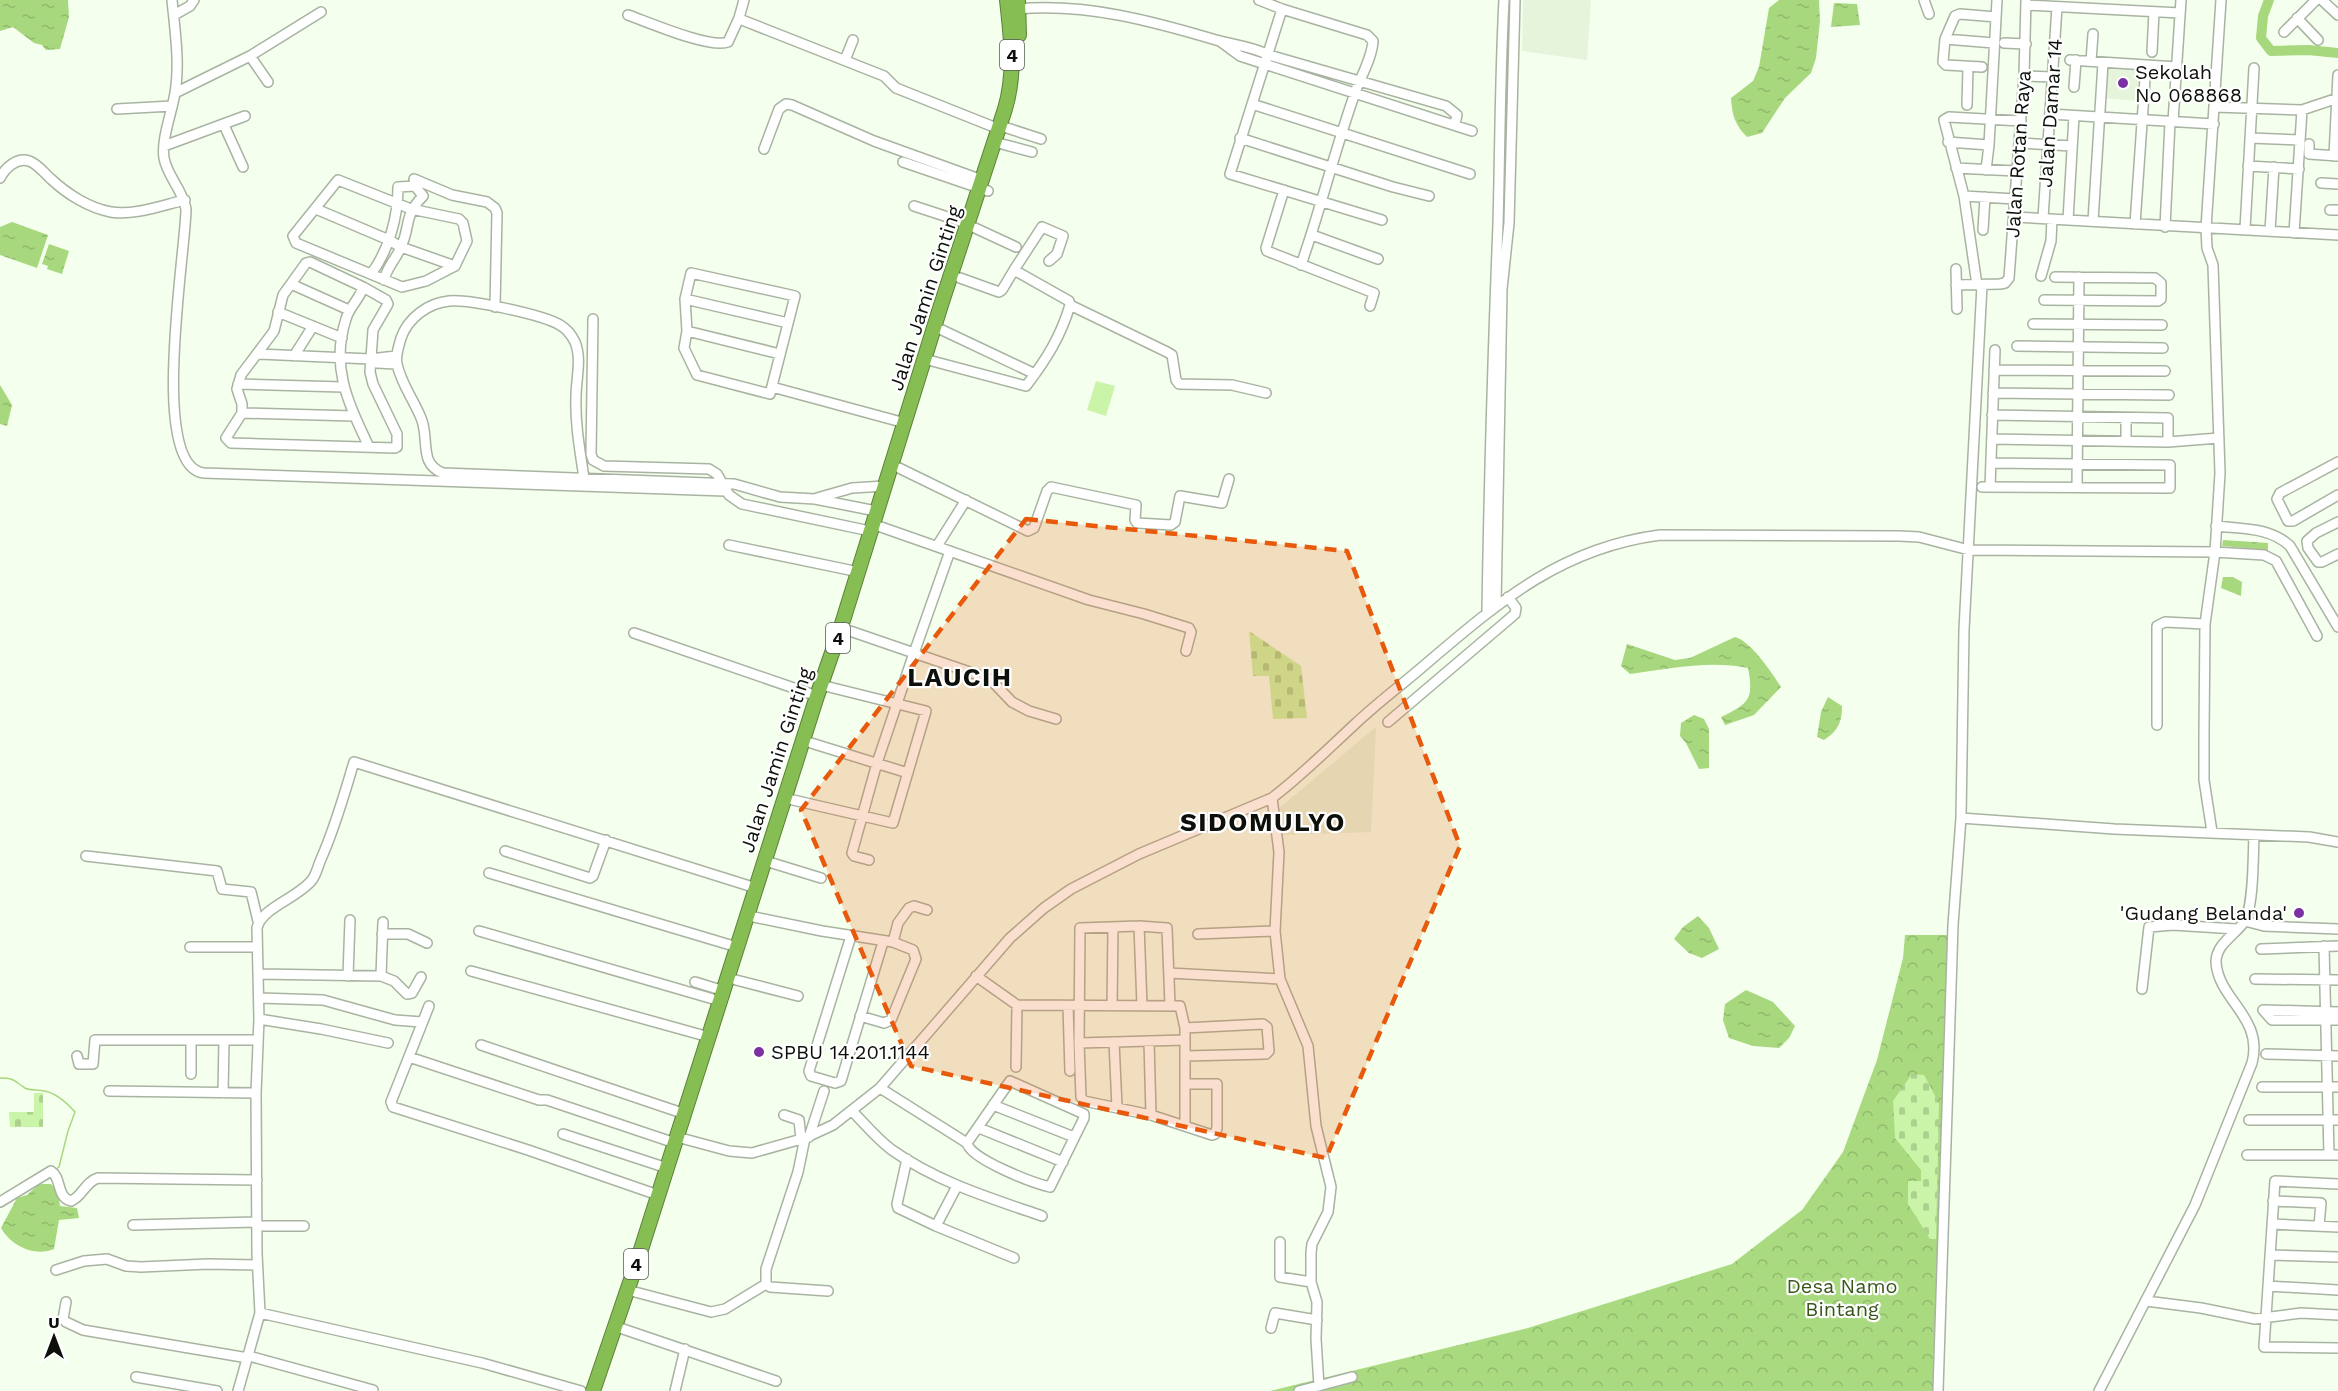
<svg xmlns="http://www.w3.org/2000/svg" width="2338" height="1391" viewBox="0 0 2338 1391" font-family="'Work Sans',sans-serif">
  <defs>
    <pattern id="forest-crowns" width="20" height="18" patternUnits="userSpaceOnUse" patternTransform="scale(1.5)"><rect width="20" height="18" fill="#a9da80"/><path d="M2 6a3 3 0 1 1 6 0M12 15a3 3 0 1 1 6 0" fill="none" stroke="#90ba6d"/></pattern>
    <pattern id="cemetery-stones" width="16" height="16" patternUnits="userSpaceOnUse" patternTransform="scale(1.5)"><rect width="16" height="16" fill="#caf4a7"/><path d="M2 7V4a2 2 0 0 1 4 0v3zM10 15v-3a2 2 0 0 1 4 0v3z" fill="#acd08e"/></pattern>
    <pattern id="water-ripples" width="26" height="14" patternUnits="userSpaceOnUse" patternTransform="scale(1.5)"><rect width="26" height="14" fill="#a8d87e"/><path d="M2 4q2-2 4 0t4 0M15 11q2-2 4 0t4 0" fill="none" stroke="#8fb86c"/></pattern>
  </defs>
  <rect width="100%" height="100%" fill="#f4ffed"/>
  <path fill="#e5f4db" d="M1523 0H1591L1587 60 1522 51Z
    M2104 64 2144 67 2141 101 2102 98Z
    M1376 727 1371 832 1282 835 1277 810Z"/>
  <path fill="url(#forest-crowns)" d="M1905 935H1950L1933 1391H1270L1528 1328 1732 1264 1802 1210 1843 1152 1877 1060 1903 958Z"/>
  <path fill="url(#cemetery-stones)" d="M1249 631 1301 666 1307 718 1273 719 1269 676H1253Z
    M1912 1074 1924 1075 1939 1103 1936 1239H1930L1908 1204V1181H1921V1170L1895 1138 1893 1101Z
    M34 1093H43V1127H10L9 1112H34Z"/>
  <path fill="#caf4a7" d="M1096 381 1115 386 1106 416 1087 410Z"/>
  <path fill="url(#water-ripples)" d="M0 0H68L69 17 60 49 46 50 42 45 34 43 13 27 0 31Z
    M1779 0H1819L1820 21 1816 58 1811 73 1785 98 1762 133 1747 137C1735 125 1732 115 1731 98L1753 81 1759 67 1769 8Z
    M1834 3 1857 4 1860 25 1831 27Z
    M12 222 48 235 37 268 0 255V227Z
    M49 244 69 251 62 274 47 269 48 266 42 264Z
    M0 385 12 405 7 426 0 424Z
    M2223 540 2268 543V550L2222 546Z
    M2223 577H2233L2242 582 2241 596 2221 588Z
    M1735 637C1751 641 1772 673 1781 687L1754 715 1725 725 1721 717C1749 703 1754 700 1748 668 1709 660 1668 669 1630 674L1621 666 1627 644 1675 660 1690 658Z
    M1828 697 1842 706C1842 722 1838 731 1824 740L1817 737 1821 712Z
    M1694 715 1704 719 1709 729V768L1699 769 1686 743 1680 736 1681 723Z
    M1698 916 1709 928 1719 949 1702 958 1689 953 1674 939 1683 927Z
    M1746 990 1773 1002 1795 1026 1789 1038 1779 1048 1753 1046 1729 1038 1723 1020 1725 1004Z
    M39 1184H51L58 1192 60 1206 77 1208 79 1218 59 1220 54 1249C35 1257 11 1246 1 1228L17 1198 27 1195Z"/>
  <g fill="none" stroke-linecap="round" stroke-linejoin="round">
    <path stroke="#a8d87e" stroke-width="1.5" d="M0 1078C15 1078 14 1081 25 1088 30 1091 38 1089 44 1091 57 1093 67 1103 75 1112L68 1131 59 1167 55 1170"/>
    <path stroke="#a8d87e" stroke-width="10" d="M2269 0 2263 16 2261 38 2271 51 2308 50 2338 53"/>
    <g stroke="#a9b3a2" stroke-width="12">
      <path id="minor" d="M172 0C175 31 180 63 175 93 172 112 161 140 164 158 167 176 183 190 186 209 186 250 148 467 204 473L725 491
        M744 0 739 18 742 20 884 76 896 88 999 129
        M1259 0 1282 9
        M1924 0 1929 14
        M2322 0 2338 15
        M2026 5 2180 13
        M1018 9C1086 3 1152 21 1216 40 1234 45 1251 46 1269 55L1446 106 1457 115 1455 124
        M174 15 190 6 194 0
        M628 15C648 22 710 49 728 42L739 18
        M2297 18 2318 40
        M2284 32 2316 0
        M1945 39 1994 43
        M1221 42 1240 56 1472 131
        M2004 43 2026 44
        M2152 52 2154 12
        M250 56 268 82
        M845 60 853 40
        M2070 60 2177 67
        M2091 61 2093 34
        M1982 67 1946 65 1943 62 1945 39 1955 16 1960 14 1996 17
        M2024 76 2053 77
        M2074 87 2076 60
        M175 93 250 56 321 12
        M1252 104 1470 174
        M1967 105 1968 67
        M2215 107 2302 110 2338 98
        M117 109 172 106
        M2050 114 2214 124
        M2173 122 2181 0
        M224 125 243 167
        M1007 128 1041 139
        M1240 138 1393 187 1429 196
        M2250 138 2300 140
        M1948 142 1989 145
        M2019 143 2072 146
        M1002 144 1032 152
        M2309 144V154L2338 156
        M164 146 245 116
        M764 149 779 109 786 104 792 105 874 141 982 180
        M2334 156 2338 75
        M903 162 988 191
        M2248 166 2299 169
        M1956 168 2016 171
        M1986 170 1989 145 1997 0
        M0 178C5 168 17 157 29 161 38 164 44 173 51 179 67 194 89 208 111 212 134 216 163 205 185 200
        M338 180 411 209 459 219 463 223 467 241 455 266 426 281 402 287 296 243 293 236Z
        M2321 183 2338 184
        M1284 190 1266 248 1267 251 1374 293 1370 306
        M1964 196 2015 199
        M914 206 969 224
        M316 209 389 240 401 247 455 266
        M2330 210H2338
        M2014 217 2338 235
        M2043 218 2057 7
        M2068 220 2074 116
        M2093 221 2103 63
        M2135 224 2146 65
        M2165 227 2170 122
        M975 228 1016 247
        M2245 229 2254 68
        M1983 230 1985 197
        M2270 231 2274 167
        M2294 233 2302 110
        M1312 235 1378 259
        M1301 265C1321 208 1335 149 1355 93 1361 76 1372 58 1373 41L1367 35 1282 9 1230 174 1382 220
        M1956 269 1957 309
        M1014 270 1042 227 1063 236 1057 254 1049 261
        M691 273 795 296 770 394 697 375 684 348 687 331 685 299Z
        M371 274C389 250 398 217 398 187L415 186
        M2041 276 2051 241 2052 219
        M960 278 999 292 1002 290 1014 270 1069 301 1070 305 1167 352 1172 355 1176 380 1179 384 1232 385 1266 393
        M384 280C387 267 396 259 401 247 411 225 403 217 423 196L415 186 414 179 452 195 487 202 495 208 497 213 495 307
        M291 284 349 310
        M1956 285 2000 284 2005 283 2009 278 2024 76 2026 0
        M1977 285 1964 196 1944 120 1949 117 2021 121
        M363 287 386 300 388 304 373 330 370 372 373 384 397 434V447L395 448 231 443 226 438 242 413V404L237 389 241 375 274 331 283 295 306 263 310 262 363 287C360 299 349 307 346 319 330 368 349 404 369 447
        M685 299 788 323
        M2044 300 2158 301 2161 299V283L2155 278 2055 277
        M278 312 342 338
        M593 319 591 454 593 460 604 466 709 469 717 474 729 495 742 504 870 531
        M2033 324 2162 325
        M942 330 1035 374
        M687 331 780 354
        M2017 346 2163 348
        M259 354 370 359 377 363 396 364
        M294 356 313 326
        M370 359 396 356
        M932 361 1026 386C1046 360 1061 336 1070 305
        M1994 370 2165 371
        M238 384 343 387
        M772 387 905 423
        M1993 393 2169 395
        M242 413 354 416
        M1992 415 2168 418V442
        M1992 439 2168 442 2219 438
        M2126 441V418
        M2338 462 2280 493 2277 499 2288 521H2293L2338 495
        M899 468 1028 531 1034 528 1047 491 1051 487 1136 505 1135 520 1137 523 1171 525 1175 522 1180 496 1222 503 1229 479
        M584 478C580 451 575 424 576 397 576 379 582 359 575 342 572 336 567 329 560 325 543 315 470 299 449 301 428 303 408 318 401 338 399 346 395 355 397 364 401 384 414 400 421 418 430 439 418 464 443 473L734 484 780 497 815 499 876 511
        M1982 487 2170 488V465L1991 463
        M1990 487 1995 350
        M2077 487 2079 277
        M817 498 852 488 885 486
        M2338 522 2316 533 2307 541 2308 548 2318 562H2322L2338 554
        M2216 526C2242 529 2270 527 2290 546L2338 627
        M881 527 1089 600 1144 614 1189 628 1191 632 1186 651
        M729 545 859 572
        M937 546 966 500
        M1496 605 1502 289 1509 223 1515 0
        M1487 612C1489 482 1493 353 1498 224 1500 149 1500 75 1504 0
        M850 631 914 653 950 551
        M634 633 817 696
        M1388 722 1515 614 1516 608 1508 597
        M2157 725V626L2165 622 2205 624
        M811 743 908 773
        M1272 798 1279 852 1275 931 1280 979 1308 1046 1316 1126 1331 1187 1328 1212 1312 1244 1311 1253V1282L1317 1302 1316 1339 1319 1386
        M793 800 893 823 926 711 821 685
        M1961 818 2114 829 2309 837 2338 842
        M2212 832 2204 780V733L2205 624 2215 552 2220 473 2213 265 2207 248 2206 228 2221 0
        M505 851 590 878 593 876 606 840
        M86 856 217 871 222 889 251 892 258 921
        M869 860 854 856 852 853 877 763 914 653 990 679 1012 702 1029 711 1056 719
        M772 863 821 878
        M489 873 737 947
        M754 917 822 931 893 942 913 950 916 959 891 1020 884 1023 860 1016
        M2245 921 2264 926 2338 929
        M1139 926 1080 928 1079 1043 1185 1040
        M479 931 720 1001
        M382 934H408L427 943
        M1198 934 1275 931
        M851 936 809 1071 811 1076 835 1083 841 1081 883 942
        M893 942 898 923 909 908 914 906 927 910
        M2324 946 2329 1155
        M190 947H256
        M2261 949 2338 946
        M471 971 709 1037
        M1169 973 1280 979
        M259 974 381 976 394 981 407 994 412 993 421 977
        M348 976 350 920
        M381 976 383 922
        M976 976 1017 1005 1180 1006 1185 1028V1126
        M2255 979 2338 980
        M736 980 798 996
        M695 982 724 991
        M2142 989 2149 927 2173 925 2236 929
        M259 998 323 1000 395 1020 422 1022
        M1142 1005 1139 926 1167 928 1170 1005
        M429 1006 391 1102 393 1107 528 1150 658 1195
        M1068 1006 1070 1071
        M1112 1006 1113 927
        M2338 1012 2263 1010 2272 1020H2338
        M259 1019 321 1029 388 1043
        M191 1040V1074
        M1149 1041 1151 1115
        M1114 1042 1117 1107
        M1079 1043 1081 1097 1084 1101 1151 1115 1212 1135 1215 1134 1217 1128V1084H1185
        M481 1045 685 1114
        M2266 1054 2338 1056
        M77 1056 79 1064H93L95 1040H258
        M1185 1056 1266 1054 1269 1051 1267 1027 1263 1024 1185 1028
        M409 1057 539 1100H547L675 1143
        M1016 1067 1017 1005
        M2262 1087H2338
        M880 1088 967 1143 1010 1081 1084 1114V1118L1050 1187C1033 1183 970 1159 967 1143
        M109 1091 256 1093
        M223 1093 224 1040
        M993 1105 1074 1137
        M852 1111C865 1124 878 1140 892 1150 937 1182 990 1198 1042 1216
        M784 1115 799 1120 801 1139
        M2249 1120H2338
        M979 1128 1063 1162
        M563 1134 667 1168
        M677 1137 729 1151 752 1153 805 1138 833 1125 880 1088 1010 938 1044 908 1071 889 1139 854 1272 798C1301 776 1327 750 1354 725 1377 703 1403 684 1427 663 1500 601 1561 548 1660 535L1899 536 1919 537 1969 550 2215 552 2264 555 2276 561 2317 636
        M809 1137 824 1091
        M805 1138 798 1172 766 1269V1284L770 1287 828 1291
        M2247 1155H2338
        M907 1159 897 1204 898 1208 936 1226 1014 1258
        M2338 1184 2275 1181 2264 1347 2338 1348
        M2273 1201 2321 1203 2319 1226
        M0 1202 51 1171C62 1178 56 1197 71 1201 82 1197 85 1182 98 1178L257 1180
        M2272 1224 2338 1227
        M133 1225 257 1222
        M257 1226H304
        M936 1226 957 1186
        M1280 1242V1277L1311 1282
        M2270 1255 2338 1257
        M56 1270 84 1261 107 1259 126 1266 141 1267 208 1264 257 1265
        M2268 1286 2338 1290
        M635 1292 711 1312 725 1309 766 1284
        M2146 1301 2201 1308 2255 1319 2301 1313 2338 1315
        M66 1302 63 1319 66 1322 83 1330 248 1358
        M260 1313 482 1363 581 1391
        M1271 1328 1275 1313 1317 1320
        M623 1329 776 1381
        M249 1356 373 1390
        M136 1377 217 1391
        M238 1391 260 1313 257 1254 256 1093 259 1019 257 928C261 908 298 898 312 880 316 875 318 866 321 859 335 828 344 795 354 762L756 888
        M675 1391 685 1349
        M1299 1391 1352 1377
        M1938 1391 1953 925 1961 818 1964 630 1982 285
        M2099 1391 2195 1205 2252 1063C2264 1017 2218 1000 2216 962 2216 944 2235 935 2244 922 2254 908 2253 854 2254 835"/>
    </g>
    <g stroke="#5c8139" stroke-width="16">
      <path id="highway" d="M1018 0 1019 35
        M593 1391 638 1259 817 696 841 627 941 305 1005 109C1016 72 1011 38 1007 0"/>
    </g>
    <use href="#minor" stroke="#fff" stroke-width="9"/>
    <use href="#highway" stroke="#87be53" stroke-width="14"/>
  </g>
  <path fill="#e8590c" fill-opacity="0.2" stroke="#e8590c" stroke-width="4.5" stroke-dasharray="12 8" stroke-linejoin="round" d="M1026 519 1347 551 1460 846 1326 1158 911 1066 801 810Z"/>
  <g fill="#7c31a2" stroke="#fff" stroke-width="2">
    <circle cx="2123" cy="83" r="6"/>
    <circle cx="2299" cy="913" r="6"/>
    <circle cx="759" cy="1052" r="6"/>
  </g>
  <g text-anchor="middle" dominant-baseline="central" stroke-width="4.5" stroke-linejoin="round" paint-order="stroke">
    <g fill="#fff" stroke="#565854" stroke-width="1.5">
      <rect x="1000" y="40" width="24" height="30" rx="4.5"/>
      <rect x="826" y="623" width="24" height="30" rx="4.5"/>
      <rect x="624" y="1249" width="24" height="30" rx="4.5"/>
    </g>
    <g font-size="18" font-weight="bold" fill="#0d100a">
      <text x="1012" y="55">4</text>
      <text x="838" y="638">4</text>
      <text x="636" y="1264">4</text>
    </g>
    <g font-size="20" fill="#0d100a" stroke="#fff" text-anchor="start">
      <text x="2135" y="72">Sekolah<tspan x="2135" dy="23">No 068868</tspan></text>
      <text x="2287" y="913" text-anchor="end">'Gudang Belanda'</text>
      <text x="771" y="1052">SPBU 14.201.1144</text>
    </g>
    <g font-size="20" fill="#0d100a" stroke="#fff">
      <text transform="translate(2050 113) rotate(-86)">Jalan Damar 14</text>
      <text transform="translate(2018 154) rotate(-86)">Jalan Rotan Raya</text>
      <text transform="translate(925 298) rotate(-72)">Jalan Jamin Ginting</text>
      <text transform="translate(776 760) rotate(-72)">Jalan Jamin Ginting</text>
    </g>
    <g font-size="20" fill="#385619" stroke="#fff">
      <text x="1842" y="1286">Desa Namo<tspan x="1842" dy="23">Bintang</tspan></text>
    </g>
    <g font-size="26" font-weight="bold" letter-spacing="1.5" fill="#0d100a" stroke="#fff">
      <text x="960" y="677">LAUCIH</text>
      <text x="1263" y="822">SIDOMULYO</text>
    </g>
  </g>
  <g transform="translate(54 1337)" stroke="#ffffff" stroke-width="4.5" paint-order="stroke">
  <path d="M0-4.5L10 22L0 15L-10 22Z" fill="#0d100a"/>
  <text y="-9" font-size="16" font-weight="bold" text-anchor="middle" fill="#0d100a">U</text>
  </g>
</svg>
